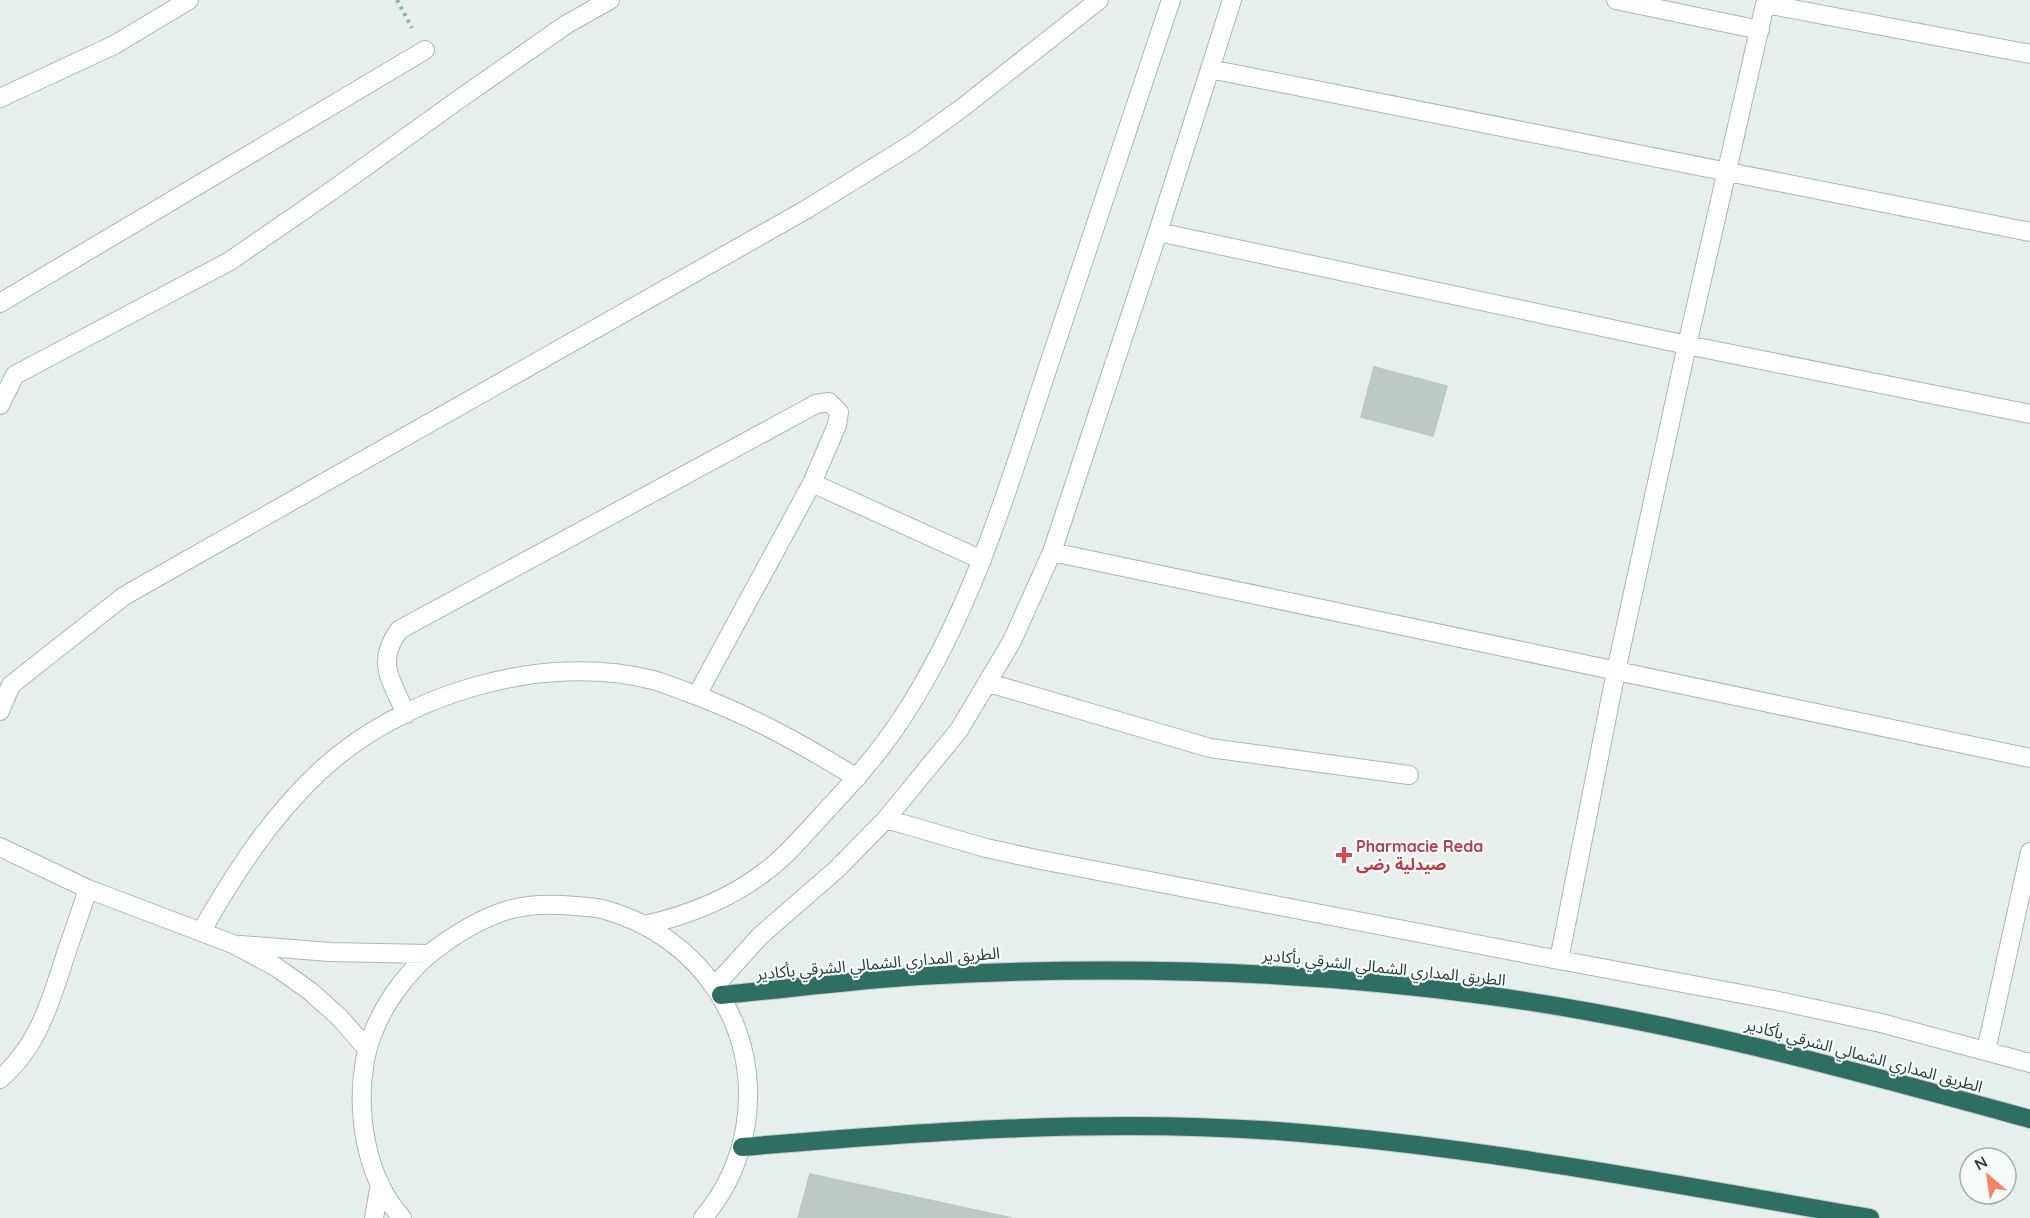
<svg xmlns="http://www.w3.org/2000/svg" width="2030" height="1218" viewBox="0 0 2030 1218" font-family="Quicksand,'Noto Sans Arabic',sans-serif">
  <rect width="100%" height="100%" fill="#e6efeb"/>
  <path fill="#bbcac4" stroke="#b8c9c2" stroke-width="1.5" d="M1374 367 1447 386 1433 436 1361 417Z
    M810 1174 1012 1218H798Z"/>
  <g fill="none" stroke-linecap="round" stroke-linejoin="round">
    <g stroke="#a8b8b2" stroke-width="20">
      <path id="minor" d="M1616 0 1760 30
        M1766 4 2030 54
        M1210 69 2030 232
        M0 98 114 45 189 0
        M1158 232 1687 345 2030 414
        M0 303 425 50
        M0 405 15 375 230 261 337 187 458 100 567 24 610 0
        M812 483 982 560
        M1052 552 2030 758
        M989 683 1210 748 1409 775
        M0 711 11 685 124 596 807 209 912 144 962 108 1099 0
        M406 714C392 681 375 663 399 630L816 404 829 402 839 412 837 425 812 483 697 695
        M886 819 986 848 1036 859 1559 960 1774 1000 1881 1023 2030 1063
        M0 847 88 889 233 944 276 967 310 991 340 1018 367 1049
        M645 925C689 915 730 899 766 871 788 855 806 832 825 812 853 782 880 752 902 718 977 604 1013 470 1056 343 1094 228 1133 114 1171 0
        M201 932C234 874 270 818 319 772 402 694 542 652 653 680 664 683 676 688 687 692 748 714 802 744 857 778
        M241 945 330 952 428 954
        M1559 960 1616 671 1687 345 1766 0
        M715 986 760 936 837 869 886 819 959 730 1012 641 1052 552 1158 232 1232 0
        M1986 1051 2030 852
        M0 1079C36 1048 49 1007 63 963 71 938 80 914 88 889
        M374 1218 380 1184
        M402 1218C365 1177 356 1112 365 1060 374 1014 406 969 444 943 464 929 485 917 508 910 529 904 554 904 575 906 584 907 594 907 602 909 701 935 763 1029 745 1129 739 1162 725 1192 703 1218"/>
    </g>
    <g stroke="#c2cac8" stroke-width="20">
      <path id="highway" d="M721 995C787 989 854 980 920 976 1111 965 1302 970 1491 996 1675 1021 1851 1070 2030 1119
        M742 1147C920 1132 1099 1118 1277 1131 1477 1146 1673 1184 1870 1218"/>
    </g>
    <path stroke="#86b3a5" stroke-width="4" stroke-dasharray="3 4.5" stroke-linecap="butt" d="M397 0 412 28"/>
    <use href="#minor" stroke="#fff" stroke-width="18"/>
    <use href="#highway" stroke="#2f6f62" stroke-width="18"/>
  </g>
  <path fill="#e0444e" stroke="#f7fbf9" stroke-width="2" d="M1341 846h6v6h6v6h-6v6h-6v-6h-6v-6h6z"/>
  <g text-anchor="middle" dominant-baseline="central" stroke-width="4.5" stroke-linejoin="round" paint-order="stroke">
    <g font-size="16" font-weight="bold" fill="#be3a42" stroke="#f7fbf9" text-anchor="start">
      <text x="1356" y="846">Pharmacie Reda<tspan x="1356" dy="18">صيدلية رضى</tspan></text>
    </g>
    <g font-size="16" fill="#24423a" stroke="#f7fbf9">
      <text transform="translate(878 963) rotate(-5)">الطريق المداري الشمالي الشرقي بأكادير</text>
      <text transform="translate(1384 967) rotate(6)">الطريق المداري الشمالي الشرقي بأكادير</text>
      <text transform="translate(1864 1055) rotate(15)">الطريق المداري الشمالي الشرقي بأكادير</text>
    </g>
  </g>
  <g transform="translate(1988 1176) rotate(331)"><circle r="28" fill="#f7fbf9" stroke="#a3b1ad" stroke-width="1.5"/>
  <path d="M0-4.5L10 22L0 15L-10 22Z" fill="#f4845f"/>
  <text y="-9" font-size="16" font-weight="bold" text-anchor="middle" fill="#24423a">N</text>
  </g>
</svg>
